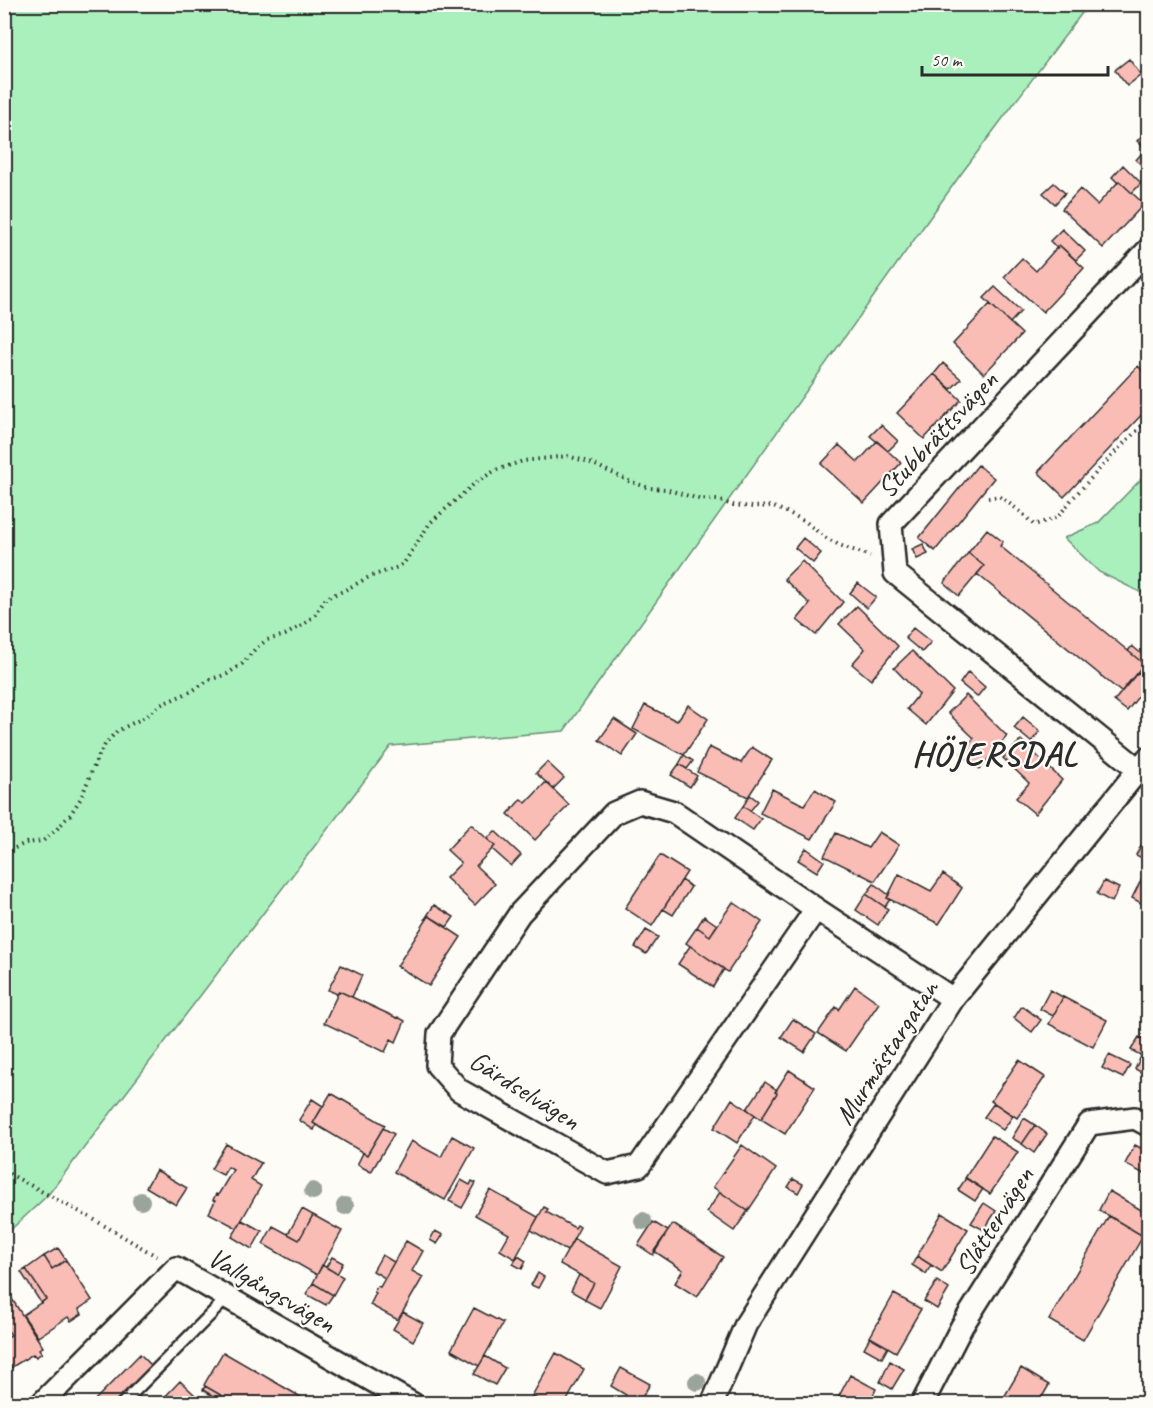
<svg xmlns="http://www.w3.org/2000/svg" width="1153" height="1408" viewBox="0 0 1153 1408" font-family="Caveat,sans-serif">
  <rect width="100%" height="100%" fill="#fdfcf7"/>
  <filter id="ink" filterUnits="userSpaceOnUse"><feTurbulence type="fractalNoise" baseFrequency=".0167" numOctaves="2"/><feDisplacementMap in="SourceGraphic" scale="12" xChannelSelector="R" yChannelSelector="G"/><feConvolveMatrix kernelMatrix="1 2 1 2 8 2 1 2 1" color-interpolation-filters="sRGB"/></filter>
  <g filter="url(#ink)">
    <path fill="#a9f0bc" stroke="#6a8e74" stroke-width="1.5" d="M5 4 1088 5 961 174 564 731 391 746 48 1195 5 1235Z
      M1148 472V596L1099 572 1064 538 1098 523Z"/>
    <path fill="#f9bdb6" stroke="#2b2b2b" stroke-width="1.5" d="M1129 59 1141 75 1127 86 1115 70Z
      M1148 129V146L1146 149 1137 141Z
      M1148 146V171L1136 160Z
      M1123 165 1141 183 1132 193 1119 181 1118 183 1112 177Z
      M1119 181 1144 204 1103 248 1062 209 1080 189 1097 205Z
      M1054 183 1065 193 1055 204 1043 193Z
      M1062 229 1085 251 1076 260 1059 245 1057 248 1050 241Z
      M1059 245 1084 268 1043 312 1004 277 1022 258 1036 271Z
      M995 287 1021 311 1010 323 984 298Z
      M990 304 1022 334 984 374 953 344Z
      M943 363 961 379 951 389 934 374Z
      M1138 366 1148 376V408L1064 497 1038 472Z
      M934 374 961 400 924 439 897 413Z
      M881 425 898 441 888 451 870 436Z
      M877 441 901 463 864 503 821 464 839 445 858 462Z
      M978 465 994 478 935 551 919 538Z
      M987 529 1003 542 1000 546 1144 664 1121 692 977 574 984 566 968 553Z
      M803 538 821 553 813 563 795 548Z
      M923 544 928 554 917 559 912 549Z
      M968 553 984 566 959 596 944 583Z
      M802 561 843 602 816 635 797 620 810 604 784 579Z
      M858 583 876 597 867 608 850 593Z
      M857 606 898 646 871 680 852 664 865 649 839 624Z
      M913 628 931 642 922 652 905 638Z
      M1132 646 1148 659 1144 664 1128 651Z
      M912 651 953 691 926 725 907 709 919 694 894 668Z
      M968 672 985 687 977 697 960 683Z
      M1138 672 1148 680V684L1127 711 1114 701Z
      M966 695 1007 736 980 769 961 754 974 738 948 713Z
      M645 705 677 721 688 705 708 719 684 755 633 729Z
      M1023 717 1040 731 1031 742 1014 728Z
      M614 719 637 734 622 756 599 740Z
      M1021 740 1062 780 1035 814 1016 798 1029 783 1003 758Z
      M709 747 741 763 752 747 772 760 748 797 697 772Z
      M684 755 693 761 687 769 679 764Z
      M547 762 564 778 553 789 536 773Z
      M679 764 697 776 690 787 671 775Z
      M546 782 569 805 535 840 508 814 521 799 526 803Z
      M772 789 804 805 815 789 836 802 812 839 760 813Z
      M750 795 758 801 750 811 743 806Z
      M743 806 761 819 753 830 735 818Z
      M471 824 495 846 476 866 495 884 475 905 446 878 461 863 447 850Z
      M495 831 521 855 511 866 492 849 495 846 487 839Z
      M879 832 899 845 875 881 824 856 836 833 868 848Z
      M1145 838 1148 839V861L1136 855Z
      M806 848 824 861 817 872 798 860Z
      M660 855 687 872 652 926 625 908Z
      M1148 866V907L1132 898Z
      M899 874 931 891 943 874 962 888 939 924 887 898Z
      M682 880 691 887 673 915 663 909Z
      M1104 881 1119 888 1112 902 1097 894Z
      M874 884 889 895 887 898 890 899 885 907 866 894Z
      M866 894 888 909 878 925 856 910Z
      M733 902 762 922 728 972 686 943 697 927 710 936Z
      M434 905 454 917 447 927 429 916 426 919H425Z
      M429 916 461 937 429 986 397 966Z
      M704 916 717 925 710 936 697 927Z
      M646 930 658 937 646 954 635 947Z
      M690 946 724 969 713 987 678 964Z
      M341 965 362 975 352 997 339 991 337 994 328 990Z
      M855 986 879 1003 846 1051 818 1033 836 1007 839 1010Z
      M1050 990 1063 997 1053 1016 1040 1009Z
      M339 991 397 1018 398 1017 405 1021 396 1042 391 1039 385 1052 324 1023Z
      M1063 997 1107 1020 1093 1047 1049 1024Z
      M1022 1006 1041 1020 1032 1032 1014 1018Z
      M793 1019 816 1034 804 1052 781 1037Z
      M1139 1037 1148 1042 1142 1056 1131 1050Z
      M1148 1042V1076L1135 1069Z
      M1109 1055 1130 1065 1123 1078 1102 1068Z
      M1019 1060 1045 1077 1017 1118 991 1101Z
      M789 1070 815 1087 785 1134 761 1119 777 1093 775 1092Z
      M765 1082 777 1090 775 1092 777 1093 761 1119 747 1109Z
      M331 1093 385 1125 367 1155 313 1123Z
      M312 1099 323 1106 313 1123 316 1125 314 1130 299 1120Z
      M732 1099 755 1115 737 1143 714 1128Z
      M994 1103 1013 1116 1003 1130 984 1117Z
      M1024 1118 1035 1125 1022 1144 1012 1138Z
      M1035 1125 1047 1134 1034 1153 1022 1144Z
      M383 1128 394 1134 371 1172 358 1165V1163L363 1153 367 1155Z
      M452 1136 474 1148 445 1200 394 1172 411 1141 441 1157Z
      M992 1136 1018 1152 990 1194 965 1178Z
      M226 1144 261 1163 251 1180 261 1186 237 1228 209 1213 215 1201 213 1200 216 1194 218 1195 233 1170 228 1167 223 1175 211 1169Z
      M742 1145 776 1169 748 1211 713 1187Z
      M1135 1145 1148 1152V1176L1125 1164Z
      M156 1170 187 1188 176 1205 146 1187Z
      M966 1178 983 1189 975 1201 958 1190Z
      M793 1179 803 1184 798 1193 788 1187Z
      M461 1180 470 1185 472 1181 476 1183 462 1208 449 1201Z
      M490 1190 538 1217 515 1259 500 1250 509 1234 475 1215Z
      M1109 1191 1148 1214V1239L1099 1210Z
      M720 1192 748 1211 734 1231 707 1212Z
      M984 1203 996 1211 984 1230 971 1223Z
      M544 1207 548 1209 546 1212 575 1228 577 1225 580 1227 567 1251 531 1230Z
      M302 1209 313 1215 299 1240 288 1234Z
      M942 1213 968 1229 942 1272 917 1256Z
      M313 1215 342 1231 317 1275 263 1244 273 1226 299 1240Z
      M1109 1216 1143 1236 1083 1340 1049 1320Z
      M242 1220 262 1231 252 1249 232 1237Z
      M653 1222 668 1231 653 1255 638 1245Z
      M673 1224 723 1257 697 1297 675 1283 683 1270 654 1251Z
      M435 1231 443 1235 437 1244 430 1240Z
      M574 1239 622 1266 600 1308 585 1300 594 1283 560 1264Z
      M406 1241 423 1251 412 1271 423 1277 398 1320 370 1305 376 1293 374 1292 377 1286 380 1287Z
      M58 1248 66 1260 52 1269 44 1256Z
      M382 1255 394 1262 385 1278 373 1271Z
      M44 1256 52 1269 66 1260 92 1300 79 1309 82 1314 71 1321 68 1317 38 1337 23 1315 46 1299 26 1269Z
      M518 1256 526 1261 522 1269 513 1264Z
      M917 1256 931 1265 926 1274 912 1265Z
      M332 1257 343 1263 337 1274 326 1267Z
      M322 1265 343 1277 333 1295 313 1283Z
      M26 1269 46 1299 41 1303 21 1272Z
      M538 1273 544 1277 538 1288 531 1285Z
      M579 1275 594 1283 585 1299 571 1291Z
      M937 1281 949 1289 937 1309 924 1301Z
      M313 1283 333 1295 326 1305 306 1294Z
      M8 1293 43 1347 39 1349 42 1353 36 1357 33 1354 4 1372V1339L11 1335 4 1325V1296Z
      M894 1294 921 1309 896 1352 870 1337Z
      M474 1308 503 1323 479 1366 451 1350Z
      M403 1312 423 1323 413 1341 393 1329Z
      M870 1337 888 1347 882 1358 864 1348Z
      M223 1352 287 1389 313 1404H236L205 1386 204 1385Z
      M556 1353 584 1369 565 1404H545L532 1396Z
      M140 1354 154 1368 119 1404H91Z
      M485 1356 505 1368 495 1385 474 1374Z
      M890 1361 904 1369 892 1389 880 1382Z
      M621 1368 650 1384 640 1401 644 1404H621L626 1395 611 1386Z
      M1021 1368 1049 1385 1038 1404H1000Z
      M850 1375 876 1389 869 1404H835Z
      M180 1381 195 1395 186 1404H158Z
      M205 1386 236 1404H226L203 1390Z"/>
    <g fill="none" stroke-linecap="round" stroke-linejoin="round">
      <g stroke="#2b2b2b" stroke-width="15">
        <path id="service" d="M122 1404 227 1298"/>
      </g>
      <g stroke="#2b2b2b" stroke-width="26">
        <path id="minor" d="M1148 250 891 524 895 573 1138 769 1148 775
          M816 909 639 1166 607 1173 459 1090 437 1065 439 1034 520 913 614 813 640 802 674 812 816 909 953 999
          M41 1404 176 1268 413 1404
          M712 1404 746 1324 953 999 1148 758
          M922 1404 962 1326 1089 1124 1135 1118 1148 1125"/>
      </g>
      <path stroke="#2b2b2b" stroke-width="4" stroke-dasharray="1.5 4.5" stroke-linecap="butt" d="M988 498 999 496 1021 512 1034 525 1058 517 1072 499 1118 449 1148 420
        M4 853 26 843 43 841 56 830 70 815 81 798 96 761 106 743 117 731 147 716 160 705 192 691 209 680 227 674 242 664 256 648 267 640 285 635 303 625 316 614 326 598 343 591 369 577 398 567 404 563 430 523 475 483 496 470 523 461 567 456 589 462 629 481 649 488 665 489 699 499 717 500 733 505 753 507 771 506 789 513 806 522 823 536 839 545 870 556
        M4 1171 93 1219 158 1257"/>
      <use href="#service" stroke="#fdfcf7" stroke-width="10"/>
      <use href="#minor" stroke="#fdfcf7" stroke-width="21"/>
    </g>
    <g fill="#9ba49b">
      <circle cx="313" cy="1191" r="9"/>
      <circle cx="141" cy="1201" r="9"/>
      <circle cx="345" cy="1206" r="9"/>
      <circle cx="643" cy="1221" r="9"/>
      <circle cx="697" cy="1382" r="9"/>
    </g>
  </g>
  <g text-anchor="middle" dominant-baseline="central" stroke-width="4.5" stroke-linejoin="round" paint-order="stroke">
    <g font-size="28" fill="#2b2b2b" stroke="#fdfcf7">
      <text transform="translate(937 434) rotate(-47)">Stubbrättsvägen</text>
      <text transform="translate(886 1052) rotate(-57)">Murmästargatan</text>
      <text transform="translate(525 1090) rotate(32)">Gärdselvägen</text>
      <text transform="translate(994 1221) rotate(-58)">Slåttervägen</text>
      <text transform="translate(272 1290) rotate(30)">Vallgångsvägen</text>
    </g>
    <g font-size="34" font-weight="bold" letter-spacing="1.5" fill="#2b2b2b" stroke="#fdfcf7">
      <text x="995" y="753">HÖJERSDAL</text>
    </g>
  </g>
  <rect width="1153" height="1408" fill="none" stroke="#fdfcf7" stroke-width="24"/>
  <rect x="12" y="12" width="1129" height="1384" fill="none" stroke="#2b2b2b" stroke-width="2" filter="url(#ink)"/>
  <path d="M922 66v9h186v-9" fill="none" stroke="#2b2b2b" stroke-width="3"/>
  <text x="931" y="66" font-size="18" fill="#2b2b2b" stroke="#fdfcf7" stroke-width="4.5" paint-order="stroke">50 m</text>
</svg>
